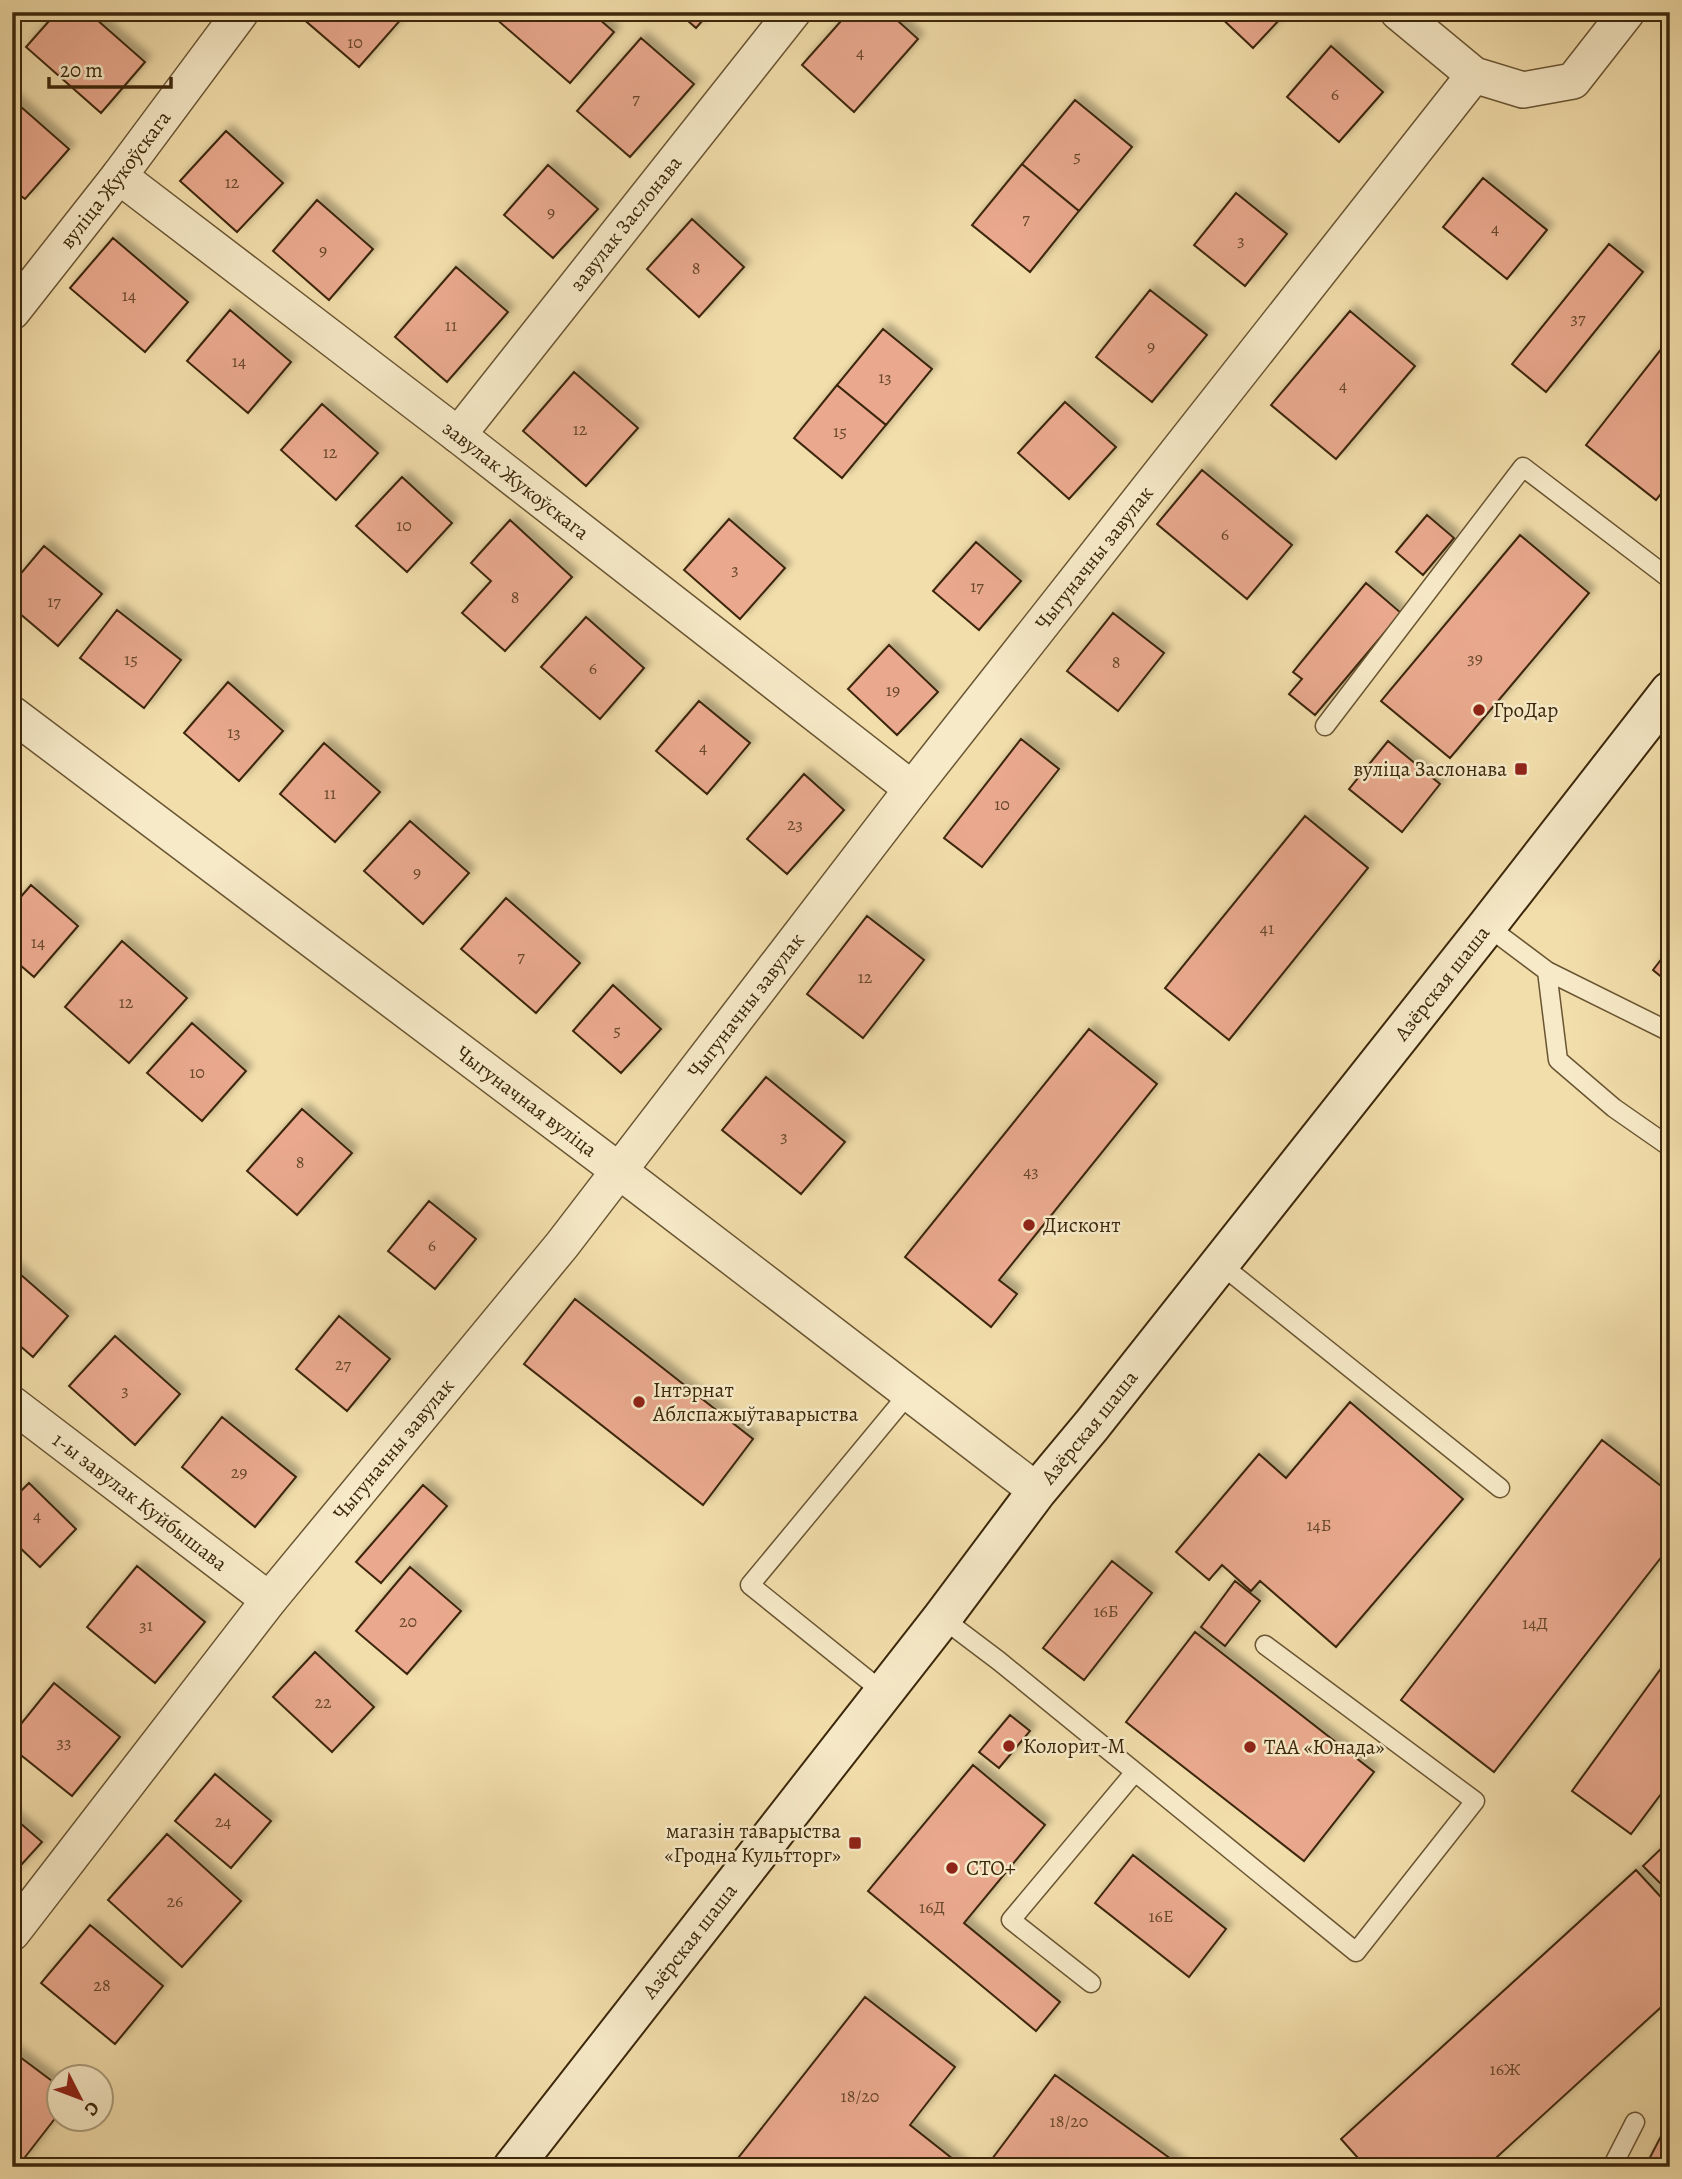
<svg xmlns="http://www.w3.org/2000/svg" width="1682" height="2179" viewBox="0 0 1682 2179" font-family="Alegreya,serif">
  <defs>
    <filter id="shadow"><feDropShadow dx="6" dy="-6" stdDeviation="3.5" flood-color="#0004"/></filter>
  </defs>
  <rect width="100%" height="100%" fill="#f2deab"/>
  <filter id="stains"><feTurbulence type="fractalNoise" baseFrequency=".00286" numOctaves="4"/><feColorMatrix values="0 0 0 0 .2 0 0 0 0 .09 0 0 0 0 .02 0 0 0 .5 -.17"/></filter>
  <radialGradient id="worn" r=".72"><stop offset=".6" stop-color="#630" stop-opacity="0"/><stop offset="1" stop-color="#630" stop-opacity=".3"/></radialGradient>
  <path fill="#eaa98e" stroke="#3c270b" stroke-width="2" filter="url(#shadow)" d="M57 12H88L145 62 101 113 26 47Z
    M305 12H399L404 16 359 67 301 17Z
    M500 12H591L614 32 570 83 495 18Z
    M678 12H710L696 28Z
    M849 12H888L918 39 854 112 802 65Z
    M1215 12H1277L1282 17 1253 48Z
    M641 38 694 84 630 157 577 111Z
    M1331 46 1383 92 1339 142 1287 97Z
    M12 99 69 149 25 199 12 189Z
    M1075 100 1132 147 1079 211 1022 164Z
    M226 131 283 183 237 232 180 181Z
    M1022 164 1079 211 1030 272 972 225Z
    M548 165 598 209 553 258 504 215Z
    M1483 178 1547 230 1507 279 1443 227Z
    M1236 193 1287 234 1245 286 1194 245Z
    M317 200 373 249 329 300 273 251Z
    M692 219 744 267 699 317 647 269Z
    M113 238 188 302 145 352 70 288Z
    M1609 244 1643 272 1546 392 1512 364Z
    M456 267 508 312 447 382 395 337Z
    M1150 290 1207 335 1152 402 1096 357Z
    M230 310 291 362 248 413 187 361Z
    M1350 311 1415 366 1336 459 1271 405Z
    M883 329 932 369 886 425 837 385Z
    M1670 338V482L1656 500 1586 445Z
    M574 372 638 428 586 486 523 431Z
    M837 385 886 425 842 478 794 438Z
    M1065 402 1116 447 1069 499 1018 453Z
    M322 404 378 453 336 500 281 450Z
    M1202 470 1292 545 1247 599 1157 524Z
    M402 477 452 523 407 572 356 526Z
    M1427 515 1454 538 1423 575 1396 552Z
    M729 519 785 568 740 619 684 570Z
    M510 520 572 577 505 651 462 613 491 581 471 563Z
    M1520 535 1589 593 1450 758 1381 701Z
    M976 542 1021 581 979 630 933 591Z
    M44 546 102 594 58 646 12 607V584Z
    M1366 583 1401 613 1315 715 1289 694 1302 679 1293 672Z
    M117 610 181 660 144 708 80 658Z
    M1113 613 1164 653 1118 711 1067 671Z
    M586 617 644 668 600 719 541 667Z
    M889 645 938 692 897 735 848 689Z
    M228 682 283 731 239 781 184 733Z
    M699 701 750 743 707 794 656 751Z
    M1021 739 1059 769 982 867 944 838Z
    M1388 741 1440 784 1402 832 1349 789Z
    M324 743 380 792 335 842 280 794Z
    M804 774 844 810 787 874 747 839Z
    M1305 816 1368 868 1229 1040 1165 988Z
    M410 821 469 873 423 924 364 871Z
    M31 885 78 926 34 977 12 958V907Z
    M506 898 580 963 536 1013 461 949Z
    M867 916 924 960 863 1038 807 994Z
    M122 941 187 998 129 1063 65 1007Z
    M1670 948V984L1653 970Z
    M613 985 661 1029 621 1073 573 1031Z
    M192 1023 246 1071 202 1121 147 1073Z
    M1089 1029 1157 1084 999 1280 1017 1294 991 1327 905 1257Z
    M766 1077 845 1142 801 1194 722 1130Z
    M302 1109 352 1153 297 1215 247 1171Z
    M429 1201 476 1239 435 1289 388 1251Z
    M12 1267 68 1316 33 1357 12 1339Z
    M575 1299 753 1439 703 1505 524 1364Z
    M339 1316 390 1359 347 1411 296 1369Z
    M115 1336 180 1394 135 1445 69 1386Z
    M1350 1402 1463 1499 1336 1647 1260 1581 1251 1591 1222 1565 1209 1580 1176 1552 1259 1454 1286 1478Z
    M222 1417 296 1477 255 1527 182 1467Z
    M1602 1440 1670 1493V1546L1494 1772 1401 1700Z
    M29 1483 76 1529 40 1567 12 1540V1500Z
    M423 1485 447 1506 381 1583 356 1562Z
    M1112 1561 1152 1593 1084 1680 1043 1648Z
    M137 1566 205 1622 155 1683 87 1627Z
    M410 1567 461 1611 407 1674 356 1631Z
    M1235 1581 1260 1601 1225 1646 1201 1627Z
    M1195 1632 1374 1772 1304 1861 1126 1722Z
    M315 1652 374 1707 332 1752 273 1697Z
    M1670 1656V1782L1631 1834 1572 1791Z
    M54 1683 120 1737 72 1796 12 1748V1735Z
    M1010 1715 1030 1731 999 1768 979 1752Z
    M973 1765 1045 1825 964 1923 1060 2002 1036 2031 868 1891Z
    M215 1774 271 1821 231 1868 175 1821Z
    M12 1816 42 1842 12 1875Z
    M167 1834 241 1901 182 1967 108 1900Z
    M1670 1840V1893L1643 1866Z
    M1133 1855 1226 1929 1189 1977 1095 1903Z
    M1636 1870 1670 1907V1999L1486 2167H1366L1341 2139Z
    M90 1925 163 1986 115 2044 41 1983Z
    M865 1997 955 2067 910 2125 963 2167H731Z
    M12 2051 60 2087V2112L22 2161 12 2154Z
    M1055 2075 1182 2167H986Z
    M1670 2119V2167H1645Z"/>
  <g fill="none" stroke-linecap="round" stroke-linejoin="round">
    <g stroke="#6a5533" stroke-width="21">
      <path id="lane" d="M1325 726 1523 467 1670 579
        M1487 926 1547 971 1670 1032
        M1547 971 1558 1060 1614 1108 1670 1147
        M1219 1263 1500 1488
        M942 1618 999 1661 1356 1952 1475 1801 1265 1645
        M883 1692 750 1585 909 1393
        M1091 1983 1011 1920 1135 1772
        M1612 2167 1635 2122"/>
    </g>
    <g stroke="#6a5533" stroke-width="38">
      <g id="street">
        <path d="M1398 12 1474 75 1523 90 1573 81 1627 12"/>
        <path id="s1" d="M119 176 458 435 912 789"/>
        <path id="s2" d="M12 312 119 176 241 12"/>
        <path id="s3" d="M458 435 793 12"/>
        <path id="s4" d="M12 714 618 1170 1037 1491"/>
        <path id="s5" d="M12 1404 269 1600"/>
        <path id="s6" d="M12 1933 269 1600 562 1245 912 789 1474 75"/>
      </g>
    </g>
    <g stroke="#3c270b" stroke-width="42">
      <g id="secondary">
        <path id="s7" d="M513 2167 942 1618 1037 1491 1092 1425 1487 926 1670 691"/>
      </g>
    </g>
    <use href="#lane" stroke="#f7eac8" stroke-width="18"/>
    <use href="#street" stroke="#f7eac8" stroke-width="35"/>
    <use href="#secondary" stroke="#f7eac8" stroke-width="38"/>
  </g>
  <g fill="#8f2418" stroke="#f7eac8" stroke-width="2.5">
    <circle cx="1479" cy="710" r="7"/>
    <rect x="1514" y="762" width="14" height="14" rx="3.5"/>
    <circle cx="1029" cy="1225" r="7"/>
    <circle cx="639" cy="1402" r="7"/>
    <circle cx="1009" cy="1746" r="7"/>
    <circle cx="1250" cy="1747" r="7"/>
    <rect x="848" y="1836" width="14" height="14" rx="3.5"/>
    <circle cx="952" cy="1868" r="7"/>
  </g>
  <g text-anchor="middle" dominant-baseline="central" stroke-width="5" stroke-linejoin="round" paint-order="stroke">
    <g font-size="18" fill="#68482c">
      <text x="355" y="42">10</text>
      <text x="860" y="52">4</text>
      <text x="1335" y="94">6</text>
      <text x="636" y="98">7</text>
      <text x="1077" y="156">5</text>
      <text x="232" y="182">12</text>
      <text x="551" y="212">9</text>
      <text x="1026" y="218">7</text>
      <text x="1495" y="228">4</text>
      <text x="1241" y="240">3</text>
      <text x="323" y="250">9</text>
      <text x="696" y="268">8</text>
      <text x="129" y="295">14</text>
      <text x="1578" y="318">37</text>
      <text x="451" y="325">11</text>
      <text x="1151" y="346">9</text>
      <text x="239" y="361">14</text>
      <text x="885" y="377">13</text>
      <text x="1343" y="385">4</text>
      <text x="580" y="429">12</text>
      <text x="840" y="431">15</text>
      <text x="330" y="452">12</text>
      <text x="404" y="525">10</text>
      <text x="1225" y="534">6</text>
      <text x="735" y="569">3</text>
      <text x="977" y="586">17</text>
      <text x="515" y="597">8</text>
      <text x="54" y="601">17</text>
      <text x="1475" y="658">39</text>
      <text x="131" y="659">15</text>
      <text x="1116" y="662">8</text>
      <text x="593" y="668">6</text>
      <text x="893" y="690">19</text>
      <text x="234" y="732">13</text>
      <text x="703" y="747">4</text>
      <text x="330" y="793">11</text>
      <text x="1002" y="804">10</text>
      <text x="795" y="824">23</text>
      <text x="417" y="872">9</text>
      <text x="1267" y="928">41</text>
      <text x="38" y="942">14</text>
      <text x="521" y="956">7</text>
      <text x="865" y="977">12</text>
      <text x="126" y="1002">12</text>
      <text x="617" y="1030">5</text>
      <text x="197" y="1072">10</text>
      <text x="784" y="1136">3</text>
      <text x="300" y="1162">8</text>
      <text x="1031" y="1171">43</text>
      <text x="432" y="1245">6</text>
      <text x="343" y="1364">27</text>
      <text x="125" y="1390">3</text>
      <text x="239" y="1472">29</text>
      <text x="37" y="1515">4</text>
      <text x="1319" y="1525">14Б</text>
      <text x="1106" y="1611">16Б</text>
      <text x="408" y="1621">20</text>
      <text x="1535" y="1623">14Д</text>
      <text x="146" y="1625">31</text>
      <text x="323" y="1702">22</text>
      <text x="64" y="1742">33</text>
      <text x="223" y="1821">24</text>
      <text x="175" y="1901">26</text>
      <text x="932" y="1907">16Д</text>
      <text x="1161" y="1916">16Е</text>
      <text x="102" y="1985">28</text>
      <text x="1505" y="2069">16Ж</text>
      <text x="860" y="2096">18/20</text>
      <text x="1069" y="2121">18/20</text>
    </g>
    <g font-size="21" fill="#3c270b" stroke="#f7eac8">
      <text stroke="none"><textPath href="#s2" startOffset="168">вуліца Жукоўскага</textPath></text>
      <text stroke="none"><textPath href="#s3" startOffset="270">завулак Заслонава</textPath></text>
      <text stroke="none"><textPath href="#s1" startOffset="500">завулак Жукоўскага</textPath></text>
      <text stroke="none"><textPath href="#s6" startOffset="1750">Чыгуначны завулак</textPath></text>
      <text stroke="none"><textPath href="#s7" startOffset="1505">Азёрская шаша</textPath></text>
      <text stroke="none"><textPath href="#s6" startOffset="1183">Чыгуначны завулак</textPath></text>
      <text stroke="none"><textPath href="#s4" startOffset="644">Чыгуначная вуліца</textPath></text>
      <text stroke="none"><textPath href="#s7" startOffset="938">Азёрская шаша</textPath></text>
      <text stroke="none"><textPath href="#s6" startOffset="616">Чыгуначны завулак</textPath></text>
      <text stroke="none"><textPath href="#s5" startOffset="161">1-ы завулак Куйбышава</textPath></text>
      <text stroke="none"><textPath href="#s7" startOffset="287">Азёрская шаша</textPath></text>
    </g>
    <g font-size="21" fill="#3c270b" stroke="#f7eac8" text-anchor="start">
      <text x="1493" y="710">ГроДар</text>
      <text x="1507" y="769" text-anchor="end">вуліца Заслонава</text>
      <text x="1043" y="1225">Дисконт</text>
      <text x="653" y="1390">Інтэрнат<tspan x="653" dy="24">Аблспажыўтаварыства</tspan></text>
      <text x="1023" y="1746">Колорит-М</text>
      <text x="1264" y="1747">ТАА «Юнада»</text>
      <text x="841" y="1831" text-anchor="end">магазін таварыства<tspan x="841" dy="24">«Гродна Культторг»</tspan></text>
      <text x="966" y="1868">СТО+</text>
    </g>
  </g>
  <rect width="1682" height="2179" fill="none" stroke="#f2deab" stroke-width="42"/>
  <rect x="14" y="14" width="1654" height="2151" fill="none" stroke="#3c270b" stroke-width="3.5"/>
  <rect x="21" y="21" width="1640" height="2137" fill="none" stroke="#3c270b" stroke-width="2"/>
  <g transform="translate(80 2098) rotate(132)"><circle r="33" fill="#f7eac8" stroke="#ac9c7c" stroke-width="2"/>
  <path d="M0-5L12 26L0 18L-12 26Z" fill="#8f2418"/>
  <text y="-10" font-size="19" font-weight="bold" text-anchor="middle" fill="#3c270b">С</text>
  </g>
  <path d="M49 77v10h122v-10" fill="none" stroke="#3c270b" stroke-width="3.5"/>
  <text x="60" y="77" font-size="21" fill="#3c270b" stroke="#f7eac8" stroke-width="5" paint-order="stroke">20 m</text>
  <rect width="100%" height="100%" filter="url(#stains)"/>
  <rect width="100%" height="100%" fill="url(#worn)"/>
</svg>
